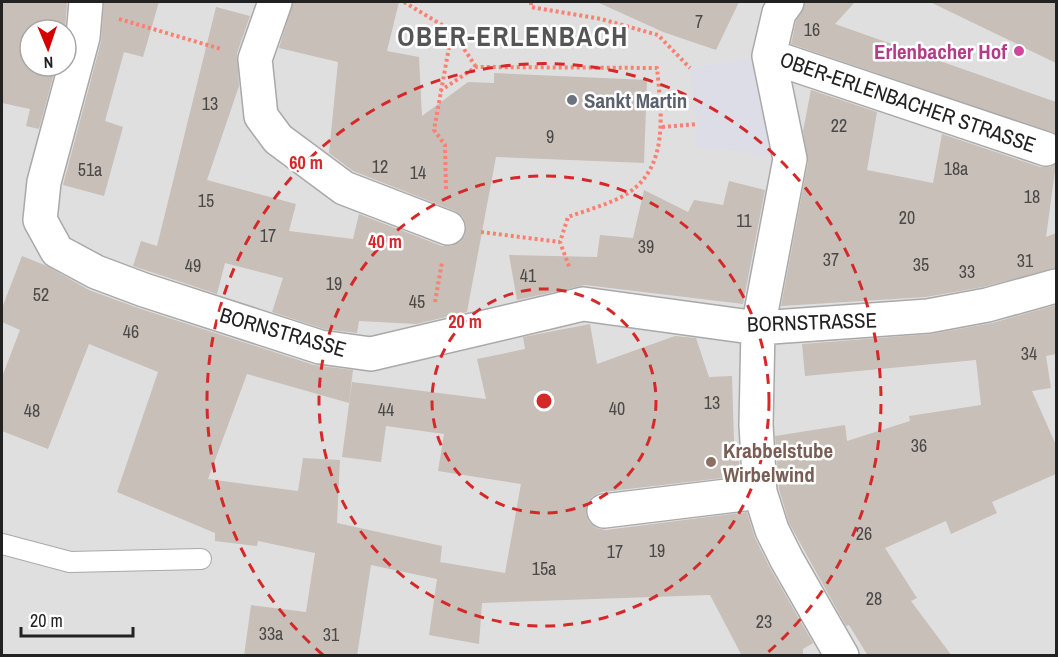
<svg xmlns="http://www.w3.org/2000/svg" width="1058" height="657" viewBox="0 0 1058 657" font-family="'Archivo Narrow',sans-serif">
  <rect width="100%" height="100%" fill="#f2efe9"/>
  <path fill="#e0dfdf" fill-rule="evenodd" d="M2 2H1056V655H2ZM30 30H66V66H30Z"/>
  <path fill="#dddde8" d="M769 56 790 159 696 146 697 124 690 68Z"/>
  <path fill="#c7bfb8" d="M2 2H67L65 30H30V66H56L39 129 26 126 30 109 2 103Z
    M104 2H159L143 57 124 52 105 121 123 127 104 196 63 185 101 42Z
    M293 2H399L387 51 419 57 422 116 468 82 494 83V73L647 80 644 163 496 157 467 312 416 324 359 321 357 333 324 329 272 312 283 278 225 263 217 294 133 266 141 241 157 246 216 7 250 16 237 53 239 86 207 180 296 204 289 231 353 239 359 214 442 246H451L460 242 465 235 466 225 463 217 455 211 353 171 329 153 338 62 279 48Z
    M597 2H739L716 50 663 32Z
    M805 2H855L835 24 1056 102V134L791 44 796 21Z
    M930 2H1056V63Z
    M811 90 877 112 867 170 933 183 942 134 1040 167H1049L1056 164 1046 237 1056 233V268L983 287 926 297 781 306 808 162 803 131Z
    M729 181 765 190 743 304 585 285 517 300 509 255 597 257 600 235 633 238 644 190 688 212 694 200 723 205Z
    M22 256 47 266 89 290 138 308 314 365 353 370 349 403 247 374 208 479 298 491 303 458 340 460 337 523 442 546 440 564V562L505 573 521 484 438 471 444 434 386 426 381 462 342 457 352 382 486 399 477 359 525 349 523 337 590 324 597 364 675 336 696 338 709 377 732 376 734 442H738L740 476 602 492 593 496 587 503 586 514 589 522 596 528 606 530 747 512 755 538 770 568 813 643 803 649V656H742L710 595 482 603 479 644 429 635 437 579 371 565 357 656H244L251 605 306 612 315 553 258 541 257 546 215 541V533L117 492 158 372 89 344 48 449 2 431V377L20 330 2 322V308Z
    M1056 305V354L1046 356 1051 388 1032 391 1056 445V474L992 502 997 513 951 534 946 521 885 548 917 598 911 601 952 656H868L849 625 846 626 789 523 779 489 775 436 845 425 847 441 910 421 909 416 981 405 976 360 805 376 802 344 931 334 992 323Z"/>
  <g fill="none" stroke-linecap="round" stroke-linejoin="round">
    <g stroke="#a9a9a9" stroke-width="22">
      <path id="lane" d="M2 544 70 562 201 559"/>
    </g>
    <g stroke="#a9a9a9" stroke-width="36">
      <path id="street" d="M86 2 83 37 44 182 40 220 57 251 96 272 144 290 320 347 371 354 583 304 758 328 928 316 987 305 1056 286
        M275 2 255 59 261 116 278 139 344 188 448 228
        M787 2 779 13 769 56 790 159 758 328 756 425 760 492 772 530 787 560 842 656
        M769 56 1046 149
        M604 511 760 492"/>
    </g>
    <path stroke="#fa8072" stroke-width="4" stroke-dasharray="3 3" stroke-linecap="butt" d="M404 2 452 31 476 67
      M531 2V7L601 19 658 35 690 68
      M119 19 221 49
      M440 91 476 67 657 68C661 110 670 166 628 193 611 204 587 210 568 217L560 242 570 269
      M662 127 697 124
      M446 189 445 145 434 130 452 31
      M481 232 560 242
      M435 302 442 262"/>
    <use href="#lane" stroke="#fff" stroke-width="20"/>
    <use href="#street" stroke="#fff" stroke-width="33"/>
  </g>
  <g fill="none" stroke="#d62828" stroke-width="3" stroke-dasharray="10 8">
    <circle cx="544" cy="401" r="112"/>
    <circle cx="544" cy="401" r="225"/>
    <path d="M323 655A337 337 0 1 1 765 655"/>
  </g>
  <circle fill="#d1479c" stroke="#fff" stroke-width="2" cx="1019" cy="51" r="6"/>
  <circle fill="#6b7280" stroke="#fff" stroke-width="2" cx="572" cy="100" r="6"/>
  <circle fill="#8d6e63" stroke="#fff" stroke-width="2" cx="711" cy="462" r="6"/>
  <g text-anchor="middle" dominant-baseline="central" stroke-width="5" stroke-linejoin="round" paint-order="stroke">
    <g font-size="18" fill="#4b4948">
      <text x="699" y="21">7</text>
      <text x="812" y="29">16</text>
      <text x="210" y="103">13</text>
      <text x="839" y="125">22</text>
      <text x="550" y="136">9</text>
      <text x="380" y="166">12</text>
      <text x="956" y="168">18a</text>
      <text x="90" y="169">51a</text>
      <text x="418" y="172">14</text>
      <text x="1032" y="196">18</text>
      <text x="206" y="200">15</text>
      <text x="907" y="217">20</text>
      <text x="744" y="220">11</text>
      <text x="268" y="235">17</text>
      <text x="646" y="246">39</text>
      <text x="831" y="259">37</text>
      <text x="1025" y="260">31</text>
      <text x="921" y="264">35</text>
      <text x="193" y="265">49</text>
      <text x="967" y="271">33</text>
      <text x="528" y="275">41</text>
      <text x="334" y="283">19</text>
      <text x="41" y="294">52</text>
      <text x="417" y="301">45</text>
      <text x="131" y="331">46</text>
      <text x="1029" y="353">34</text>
      <text x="712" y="402">13</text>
      <text x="617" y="408">40</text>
      <text x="386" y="409">44</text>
      <text x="32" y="410">48</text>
      <text x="919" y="445">36</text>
      <text x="864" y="533">26</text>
      <text x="657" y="550">19</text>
      <text x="615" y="551">17</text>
      <text x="544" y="568">15a</text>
      <text x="874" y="598">28</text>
      <text x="764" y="621">23</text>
      <text x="271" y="633">33a</text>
      <text x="331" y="634">31</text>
    </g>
    <g font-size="21" font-weight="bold" fill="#b23c85" stroke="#fff" text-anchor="end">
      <text x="1007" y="51">Erlenbacher Hof</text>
    </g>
    <g font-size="21" font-weight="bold" fill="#5b616d" stroke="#fff" text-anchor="start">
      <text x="584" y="100">Sankt Martin</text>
    </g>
    <g font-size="21" fill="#222" stroke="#fff">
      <text transform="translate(908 102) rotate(19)">OBER-ERLENBACHER STRASSE</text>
      <text transform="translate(812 322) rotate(-2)">BORNSTRASSE</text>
      <text transform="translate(283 332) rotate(16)">BORNSTRASSE</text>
    </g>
    <g font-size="21" font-weight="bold" fill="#785e54" stroke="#fff" text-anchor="start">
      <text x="723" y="450">Krabbelstube<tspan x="723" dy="24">Wirbelwind</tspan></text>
    </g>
    <g font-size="27" font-weight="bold" letter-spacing="1.5" fill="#555" stroke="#fff">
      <text x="513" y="36">OBER-ERLENBACH</text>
    </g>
  </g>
  <circle cx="544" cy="401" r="9" fill="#d62828" stroke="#fff" stroke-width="3"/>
  <g font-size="18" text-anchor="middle" font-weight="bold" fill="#d62828" stroke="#fff" stroke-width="5" stroke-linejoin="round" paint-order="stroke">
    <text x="306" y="169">60 m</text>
    <text x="385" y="248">40 m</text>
    <text x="465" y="328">20 m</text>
  </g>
  <rect width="1058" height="657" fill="none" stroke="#222222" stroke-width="6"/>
  <g transform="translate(48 48) rotate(178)"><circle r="28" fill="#ffffff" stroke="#a7a7a7" stroke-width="1.5"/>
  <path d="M0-4.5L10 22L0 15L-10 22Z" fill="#d40000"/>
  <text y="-9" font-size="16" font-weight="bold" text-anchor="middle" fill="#222222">N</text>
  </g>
  <path d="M21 627v9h112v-9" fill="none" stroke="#222222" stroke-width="3"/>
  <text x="30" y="627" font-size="18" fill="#222222" stroke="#ffffff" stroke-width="4.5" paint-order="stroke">20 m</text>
</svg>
